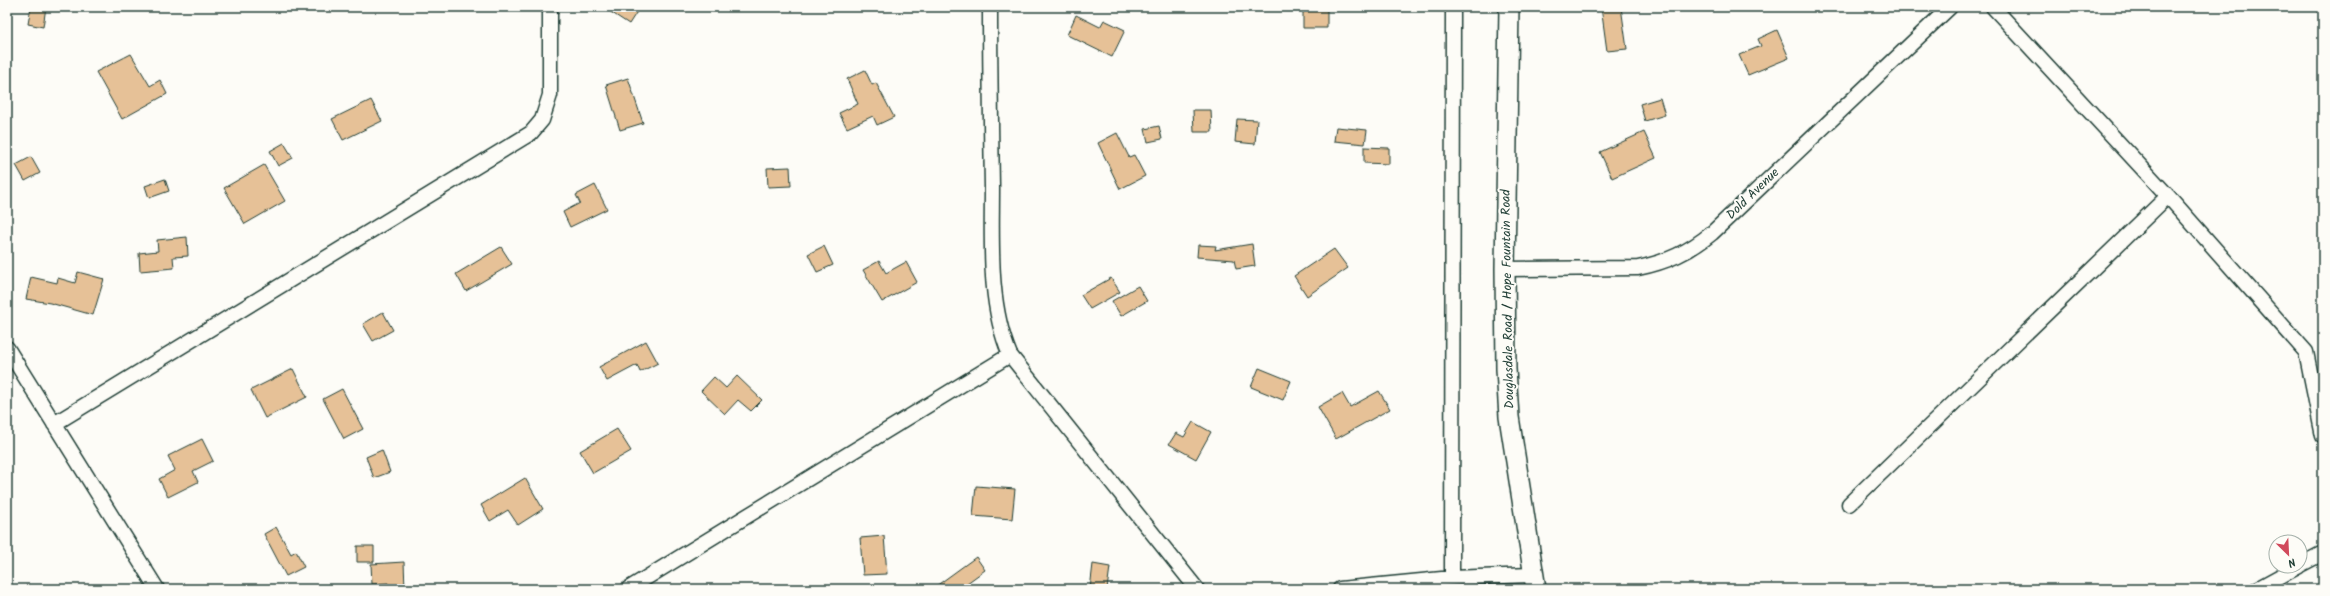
<svg xmlns="http://www.w3.org/2000/svg" width="2330" height="596" viewBox="0 0 2330 596" font-family="Kalam,sans-serif">
  <rect width="100%" height="100%" fill="#fdfcf7"/>
  <filter id="ink" filterUnits="userSpaceOnUse"><feTurbulence type="fractalNoise" baseFrequency=".025" numOctaves="2"/><feDisplacementMap in="SourceGraphic" scale="8" xChannelSelector="R" yChannelSelector="G"/><feConvolveMatrix kernelMatrix="1 2 1 2 8 2 1 2 1" color-interpolation-filters="sRGB"/></filter>
  <g filter="url(#ink)">
    <path fill="#e6c197" stroke="#1f3d34" d="M31 7H46L43 27 28 24Z
      M603 7H640L629 24Z
      M1601 7H1621L1627 49 1607 51Z
      M1303 8H1327V28H1303Z
      M1076 15 1100 27 1104 20 1125 30 1112 57 1067 35Z
      M1777 30 1789 58 1748 75 1739 55 1761 46 1758 39Z
      M131 54 150 86 160 80 167 94 122 119 96 72Z
      M865 70 872 85 876 83 894 117 877 125 873 116 847 128 839 113 858 104 847 79Z
      M628 78 643 123 620 130 606 85Z
      M1660 98 1665 115 1645 121 1640 104Z
      M371 100 382 121 343 140 332 119Z
      M1193 110H1211L1212 132H1194Z
      M1237 119 1257 120 1255 144 1235 142Z
      M1159 126 1162 139 1148 142 1145 129Z
      M1336 127 1367 130 1365 144 1334 141Z
      M1644 132 1656 158 1612 178 1600 152Z
      M1117 133 1129 157 1134 155 1145 176 1120 189 1098 143Z
      M284 143 293 158 278 166 270 151Z
      M1364 147 1389 148V164L1364 163Z
      M31 157 40 173 25 181 16 165Z
      M264 165 285 201 245 224 224 188Z
      M790 167 791 186 768 187 767 168Z
      M165 179 169 191 149 198 145 186Z
      M595 185 607 209 570 227 563 212 580 203 576 195Z
      M187 237 188 256 173 257 174 268 140 271 139 253 158 251 157 240Z
      M1252 244 1255 266 1236 269 1234 260 1197 257 1198 245 1216 246 1215 250Z
      M824 246 833 265 817 272 808 254Z
      M501 247 512 264 466 291 456 274Z
      M1334 249 1348 268 1307 296 1294 276Z
      M879 261 886 273 906 262 917 282 882 302 863 270Z
      M78 272 104 279 93 315 50 303 26 299 31 277 57 283 58 278 75 283Z
      M1111 278 1120 292 1090 309 1081 295Z
      M1138 286 1147 301 1121 316 1112 301Z
      M383 312 393 330 373 341 363 324Z
      M646 341 658 363 640 372 637 365 607 381 599 367Z
      M1259 368 1291 381 1283 400 1251 387Z
      M293 369 307 397 265 418 251 390Z
      M737 376 762 400 751 411 738 400 725 414 701 391 714 377 726 388Z
      M342 389 363 429 344 439 323 399Z
      M1379 391 1390 409 1336 439 1318 407 1342 393 1350 407Z
      M1193 422 1211 432 1196 459 1169 444 1176 433 1184 437Z
      M617 429 631 451 593 473 580 451Z
      M202 439 213 461 193 471 198 482 168 497 159 479 175 470 168 456Z
      M382 450 390 472 374 478 366 457Z
      M525 478 543 509 518 525 508 510 490 521 481 505Z
      M976 486 1015 489 1012 519 973 516Z
      M276 527 291 554 296 551 304 567 286 576 264 534Z
      M884 536 887 574 863 575 860 538Z
      M357 546H374V562H357Z
      M976 557 985 570 959 589H932Z
      M404 562 405 589H388V583L372 584 371 564Z
      M1093 564 1110 567 1107 589H1090Z"/>
    <g fill="none" stroke-linecap="round" stroke-linejoin="round">
      <g stroke="#1f3d34" stroke-width="17">
        <path id="minor" d="M990 7C990 67 991 127 992 187 992 242 988 304 1010 355L1197 589
          M1993 7 2168 196 2306 352 2323 436
          M1505 269 1638 268C1667 262 1689 252 1712 233L1950 7
          M7 348 157 589
          M54 424 531 133 542 120 550 95V7
          M1849 504 2168 196
          M2300 565 2323 553
          M1452 578 1453 7
          M628 589 1010 355
          M1340 589 1452 578 1532 575
          M2257 589 2299 566"/>
      </g>
      <g stroke="#1f3d34" stroke-width="22">
        <path id="secondary" d="M1509 7 1505 269 1506 369 1509 417 1536 589"/>
      </g>
      <use href="#minor" stroke="#fdfcf7" stroke-width="14"/>
      <use href="#secondary" stroke="#fdfcf7" stroke-width="19"/>
    </g>
  </g>
  <g text-anchor="middle" dominant-baseline="central" stroke-width="4" stroke-linejoin="round" paint-order="stroke">
    <g font-size="13" fill="#1f3d34" stroke="#fdfcf7">
      <text transform="translate(1753 194) rotate(-44)">Dold Avenue</text>
      <text transform="translate(1508 299) rotate(-91)">Douglasdale Road / Hope Fountain Road</text>
    </g>
  </g>
  <rect width="2330" height="596" fill="none" stroke="#fdfcf7" stroke-width="24"/>
  <rect x="12" y="12" width="2306" height="572" fill="none" stroke="#1f3d34" stroke-width="1.5" filter="url(#ink)"/>
  <g transform="translate(2288 554) rotate(156)"><circle r="19" fill="#fdfcf7" stroke="#a4b0a9"/>
  <path d="M0-3L7 15L0 10L-7 15Z" fill="#d1495b"/>
  <text y="-6" font-size="11" font-weight="bold" text-anchor="middle" fill="#1f3d34">N</text>
  </g>
</svg>
